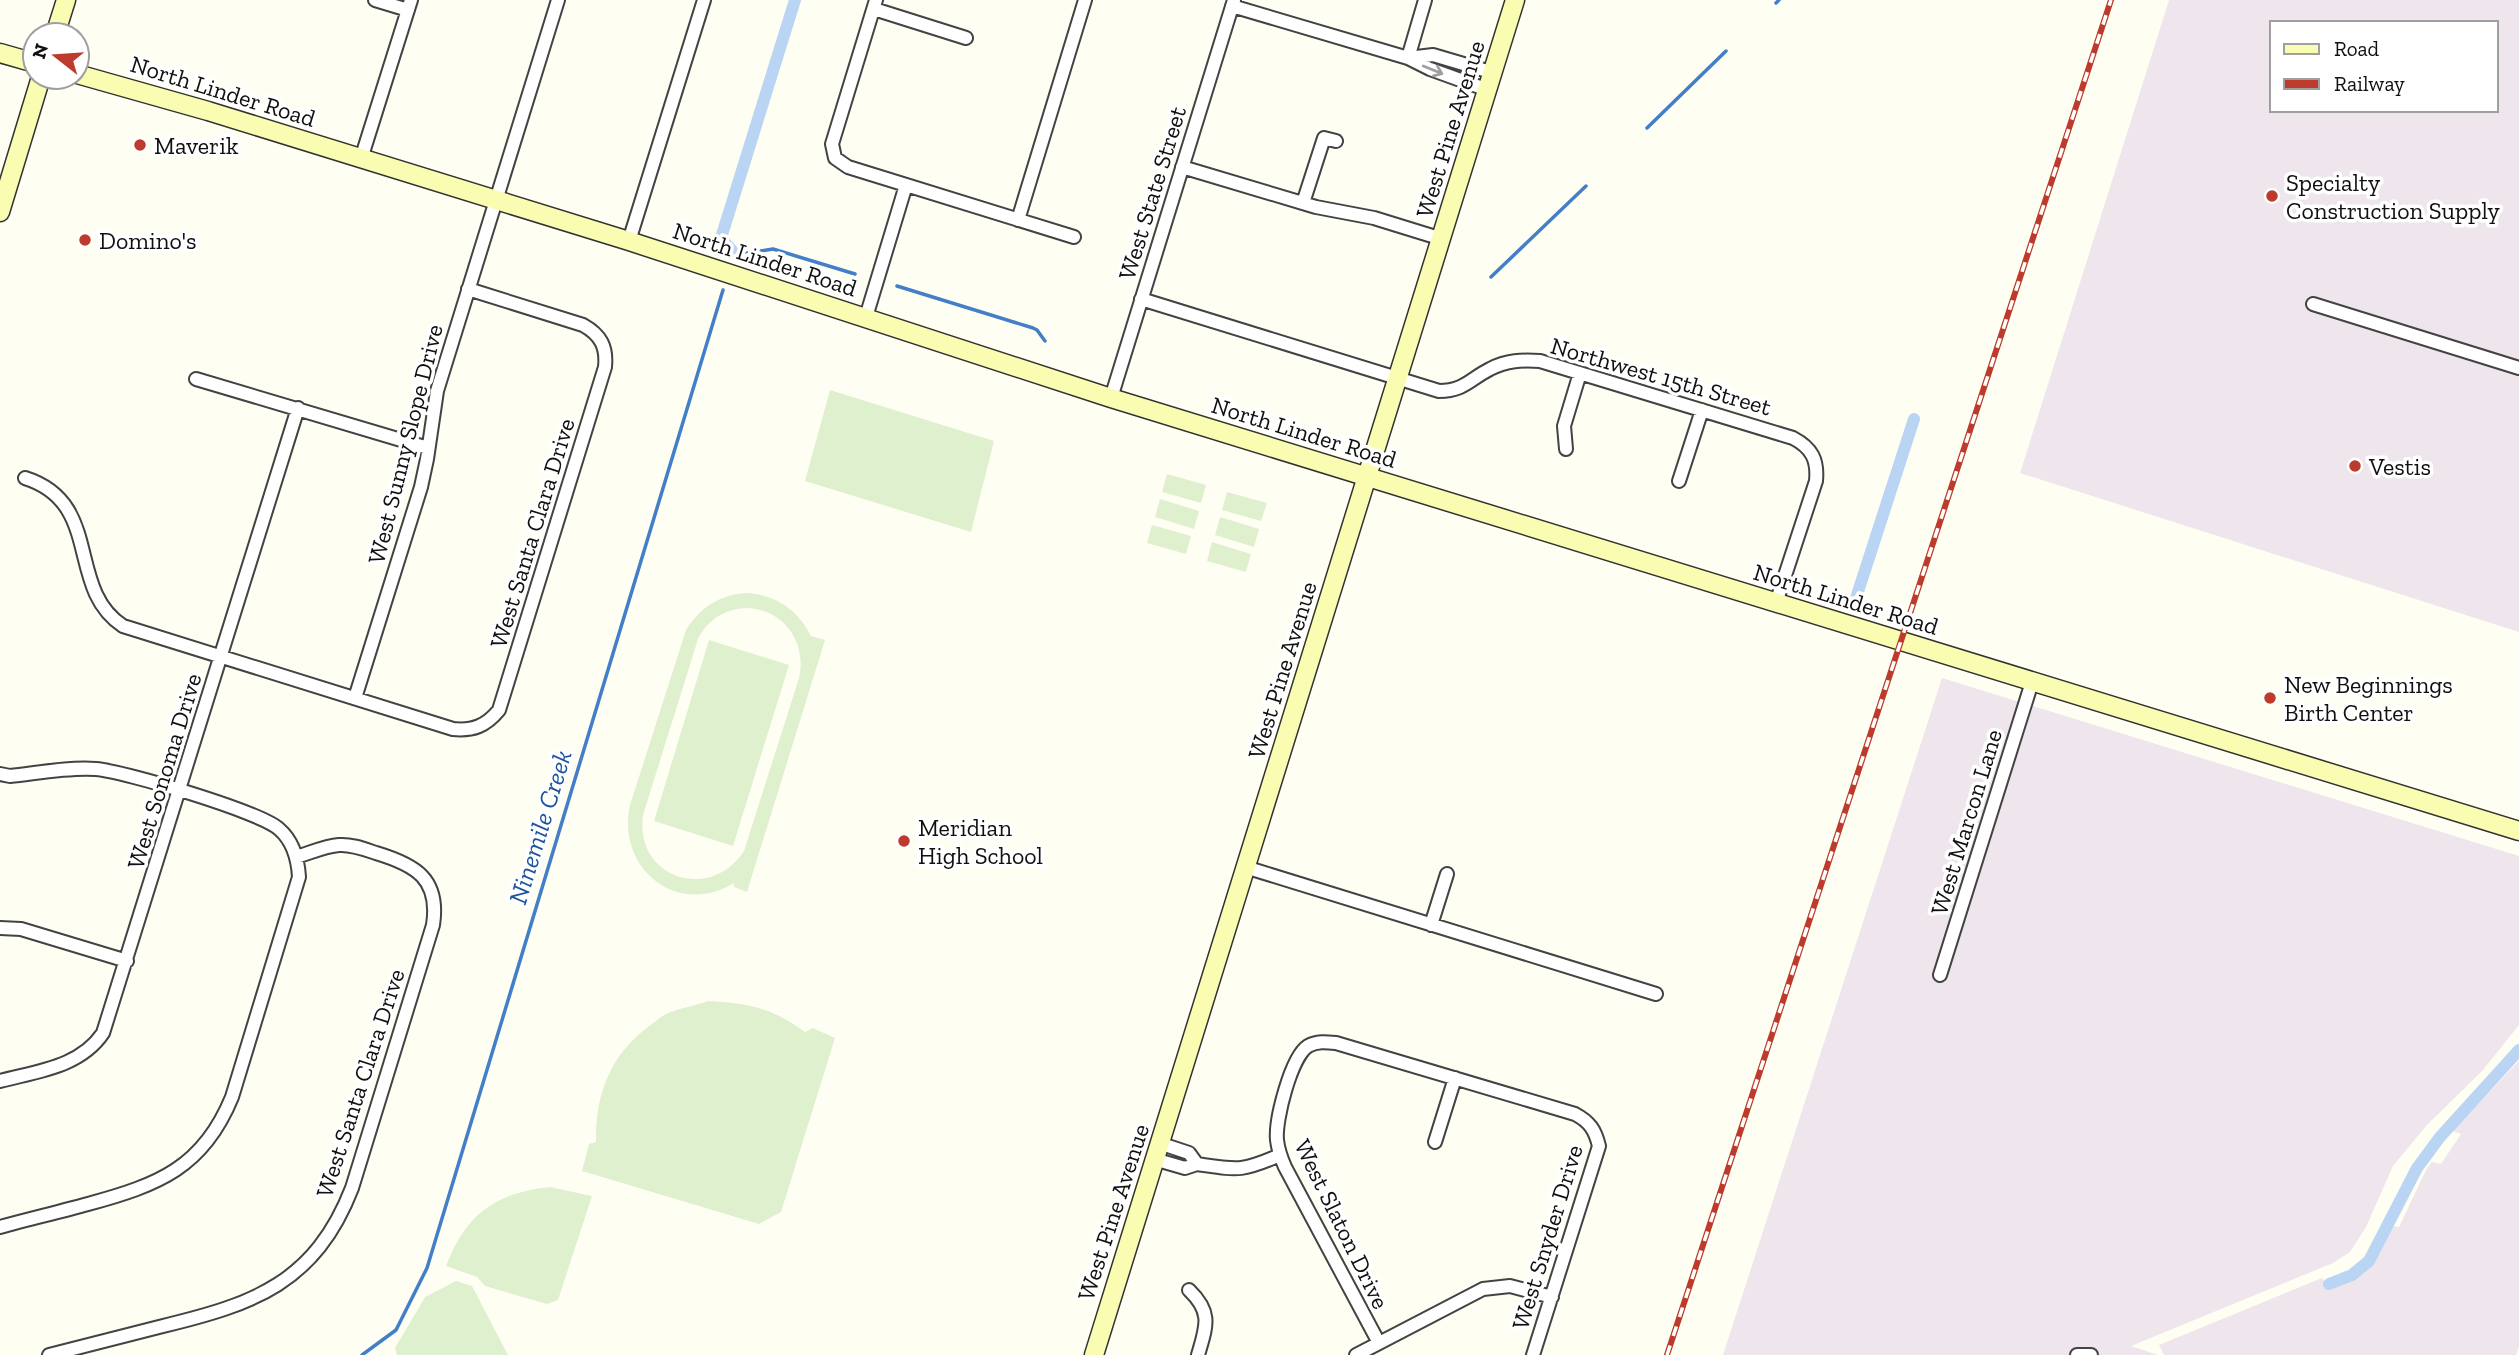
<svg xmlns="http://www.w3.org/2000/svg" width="2519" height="1355" viewBox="0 0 2519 1355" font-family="'Zilla Slab',serif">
  <rect width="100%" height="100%" fill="#fffef3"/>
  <path fill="#eee5ed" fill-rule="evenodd" d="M2169 0H2519V632L2020 473ZM2272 23H2496V110H2272Z
    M1942 678 2519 856V1025L2483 1070 2426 1126 2393 1166 2366 1227 2350 1252 2333 1263 2131 1346 2158 1355H1723Z
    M2519 1061V1347L2516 1355H2164L2159 1345 2322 1278 2326 1285 2332 1287 2364 1272 2393 1226 2399 1227 2426 1170 2432 1162 2441 1164 2461 1134 2452 1131Z"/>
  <path fill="#dff0cf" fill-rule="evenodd" d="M830 390 994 441 971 532 805 481Z
    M1167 474 1206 485 1201 503 1162 492Z
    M1227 492 1267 503 1261 521 1222 510Z
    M1160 499 1199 511 1194 529 1155 517Z
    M1220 517 1259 529 1254 547 1215 535Z
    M1152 525 1191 536 1186 554 1147 543Z
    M1212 542 1251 554 1246 572 1207 561Z
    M748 593C776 595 799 611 811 636L825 640 747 892 734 887V883C677 918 616 868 630 805L686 630C700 607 721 594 748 593ZM749 608C785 611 807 643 799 678L744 851C710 903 634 878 643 815L698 639C708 619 726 608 749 608Z
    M709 640 789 665 733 846 654 821Z
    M708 1001C749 1003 772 1008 805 1032L813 1028 835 1038 781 1212 759 1224 582 1171 589 1144 596 1142C595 1096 610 1055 648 1027 654 1023 660 1017 666 1014 679 1008 695 1006 708 1001Z
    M550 1187 592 1196 558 1300 547 1304 485 1286 477 1277 446 1266C466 1214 495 1193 550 1187Z
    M456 1281 472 1286 508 1355H397L395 1348 425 1297Z"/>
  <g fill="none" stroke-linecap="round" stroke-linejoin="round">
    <path stroke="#437fc9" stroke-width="3.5" d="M1776 3 1779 0
      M1647 128 1726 51
      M735 255 773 249 855 274
      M1491 277 1586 186
      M897 286 1033 328 1037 330 1045 341
      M362 1355 396 1330 427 1268 723 290"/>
    <path stroke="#bad5f4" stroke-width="12" d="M735 254 721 238 795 0
      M1856 598 1914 419
      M2329 1284 2352 1275 2369 1261 2417 1168 2440 1137 2519 1050"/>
    <g stroke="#434343" stroke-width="16">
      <path id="street" d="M375 0 408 10
        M876 0 832 144 835 158 848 167 1074 237
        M1232 6 1408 58 1425 0
        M874 9 966 38
        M1488 90 1430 69 1408 58 1433 55 1494 73
        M361 159 411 0
        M1182 167 1316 207 1374 218 1442 239
        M1303 203 1324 138 1336 141
        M1018 220 1085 0
        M629 241 704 0
        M1141 299 1439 391C1464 391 1470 379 1490 369 1507 360 1522 360 1540 361L1793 438C1812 448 1818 460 1816 481L1776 603
        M2313 304 2519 368
        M866 317 906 185
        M196 379 428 448
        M1111 398 1234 0
        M1566 449 1564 426 1580 373
        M25 478C104 503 65 588 123 626L453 729C473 731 486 726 499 710L605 367C607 347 601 335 583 325L468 289
        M1679 481 1702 410
        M355 698 421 487 427 459 437 391 558 0
        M0 774 10 776C38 773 68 767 96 769 123 771 261 812 279 829 293 841 298 860 299 877L232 1097C203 1168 158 1185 88 1204 59 1212 29 1219 0 1227
        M1245 867 1656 994
        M1431 925 1447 874
        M0 928 21 929 127 961
        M1940 975 2032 682
        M0 1081C38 1071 80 1067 103 1033L298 408
        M1435 1142 1455 1078
        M1154 1159 1185 1168 1197 1164 1189 1153 1159 1143
        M1197 1164C1238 1170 1241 1172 1280 1155
        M1189 1290C1213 1313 1206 1327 1198 1355
        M1379 1343 1285 1167C1281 1158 1278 1149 1277 1140 1275 1120 1291 1057 1308 1046 1317 1041 1326 1042 1336 1043L1575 1114C1590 1122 1595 1130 1599 1146L1533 1355
        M49 1355C87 1345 125 1336 163 1326 254 1304 315 1283 352 1188L433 925C440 879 416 865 376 853 364 849 351 844 339 845 325 846 310 853 296 857
        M1356 1355 1483 1289 1510 1286 1552 1297
        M2077 1355H2091"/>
    </g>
    <g stroke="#323232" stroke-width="21">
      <path id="secondary" d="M55 35 66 0
        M0 53 35 63
        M77 74 208 111 629 241 1111 398 2519 831
        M0 212 41 77
        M1094 1355 1515 0"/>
    </g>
    <use href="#street" stroke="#fff" stroke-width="12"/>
    <use href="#secondary" stroke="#f9fcb1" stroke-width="18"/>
    <g stroke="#bc3b2c" stroke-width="6">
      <path id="rail" d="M1667 1355 2111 0"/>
    </g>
    <use href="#rail" stroke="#fff" stroke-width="3.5" stroke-dasharray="10" stroke-linecap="butt"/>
  </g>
  <defs><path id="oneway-shaft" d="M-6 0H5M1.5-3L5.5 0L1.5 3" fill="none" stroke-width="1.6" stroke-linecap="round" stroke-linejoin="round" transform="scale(1.75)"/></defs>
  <use stroke="#9f9f9f" href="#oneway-shaft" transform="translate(1433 70) rotate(22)"/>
  <g fill="#bc3b2c" stroke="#fff" stroke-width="2.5">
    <circle cx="140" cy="145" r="7"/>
    <circle cx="2272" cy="196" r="7"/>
    <circle cx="85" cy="240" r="7"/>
    <circle cx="2355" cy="466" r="7"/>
    <circle cx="2270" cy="698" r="7"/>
    <circle cx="904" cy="841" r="7"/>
  </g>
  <g text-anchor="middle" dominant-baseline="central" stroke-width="7" stroke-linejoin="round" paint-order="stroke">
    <g font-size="24" fill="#101010" stroke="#fff">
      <text transform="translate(223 91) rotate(17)">North Linder Road</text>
      <text transform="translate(1450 129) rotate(-73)">West Pine Avenue</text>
      <text transform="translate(1152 193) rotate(-73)">West State Street</text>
      <text transform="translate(765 259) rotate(18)">North Linder Road</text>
      <text transform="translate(1661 376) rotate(16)">Northwest 15th Street</text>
      <text transform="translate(1304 432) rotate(17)">North Linder Road</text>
      <text transform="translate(405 444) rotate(-76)">West Sunny Slope Drive</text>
      <text transform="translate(532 533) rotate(-73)">West Santa Clara Drive</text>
      <text transform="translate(1846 599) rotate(17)">North Linder Road</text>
      <text transform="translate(1282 670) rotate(-73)">West Pine Avenue</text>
      <text transform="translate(164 771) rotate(-73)">West Sonoma Drive</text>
      <text transform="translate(1966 822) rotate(-73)">West Marcon Lane</text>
      <text transform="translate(360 1083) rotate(-72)">West Santa Clara Drive</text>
      <text transform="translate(1113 1212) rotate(-72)">West Pine Avenue</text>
      <text transform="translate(1342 1224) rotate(64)">West Slaton Drive</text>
      <text transform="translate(1547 1237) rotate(-73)">West Snyder Drive</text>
    </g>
    <g font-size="24" fill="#101010" stroke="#fff" text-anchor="start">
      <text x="154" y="145">Maverik</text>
      <text x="2286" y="182">Specialty<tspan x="2286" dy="28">Construction Supply</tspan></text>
      <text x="99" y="240">Domino's</text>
      <text x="2369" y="466">Vestis</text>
      <text x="2284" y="684">New Beginnings<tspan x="2284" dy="28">Birth Center</tspan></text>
      <text x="918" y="827">Meridian<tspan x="918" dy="28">High School</tspan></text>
    </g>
    <g font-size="26" font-style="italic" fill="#1c529e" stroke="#fff">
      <text transform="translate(540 827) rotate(-73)">Ninemile Creek</text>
    </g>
  </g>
  <rect x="2270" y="21" width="228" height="91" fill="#ffffff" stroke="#9f9f9f" stroke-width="2"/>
  <rect x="2284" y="44" width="35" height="10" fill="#f9fcb1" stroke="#9f9f9f" stroke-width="2"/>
  <text x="2334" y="56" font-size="21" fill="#101010">Road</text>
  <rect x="2284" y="79" width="35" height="10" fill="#bc3b2c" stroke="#9f9f9f" stroke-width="2"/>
  <text x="2334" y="91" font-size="21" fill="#101010">Railway</text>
  <g transform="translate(56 56) rotate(287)"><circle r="33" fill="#ffffff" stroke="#9f9f9f" stroke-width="2"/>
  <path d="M0-5L12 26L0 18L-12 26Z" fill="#bc3b2c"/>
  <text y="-10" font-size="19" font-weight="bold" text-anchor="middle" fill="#101010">N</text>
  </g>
</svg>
